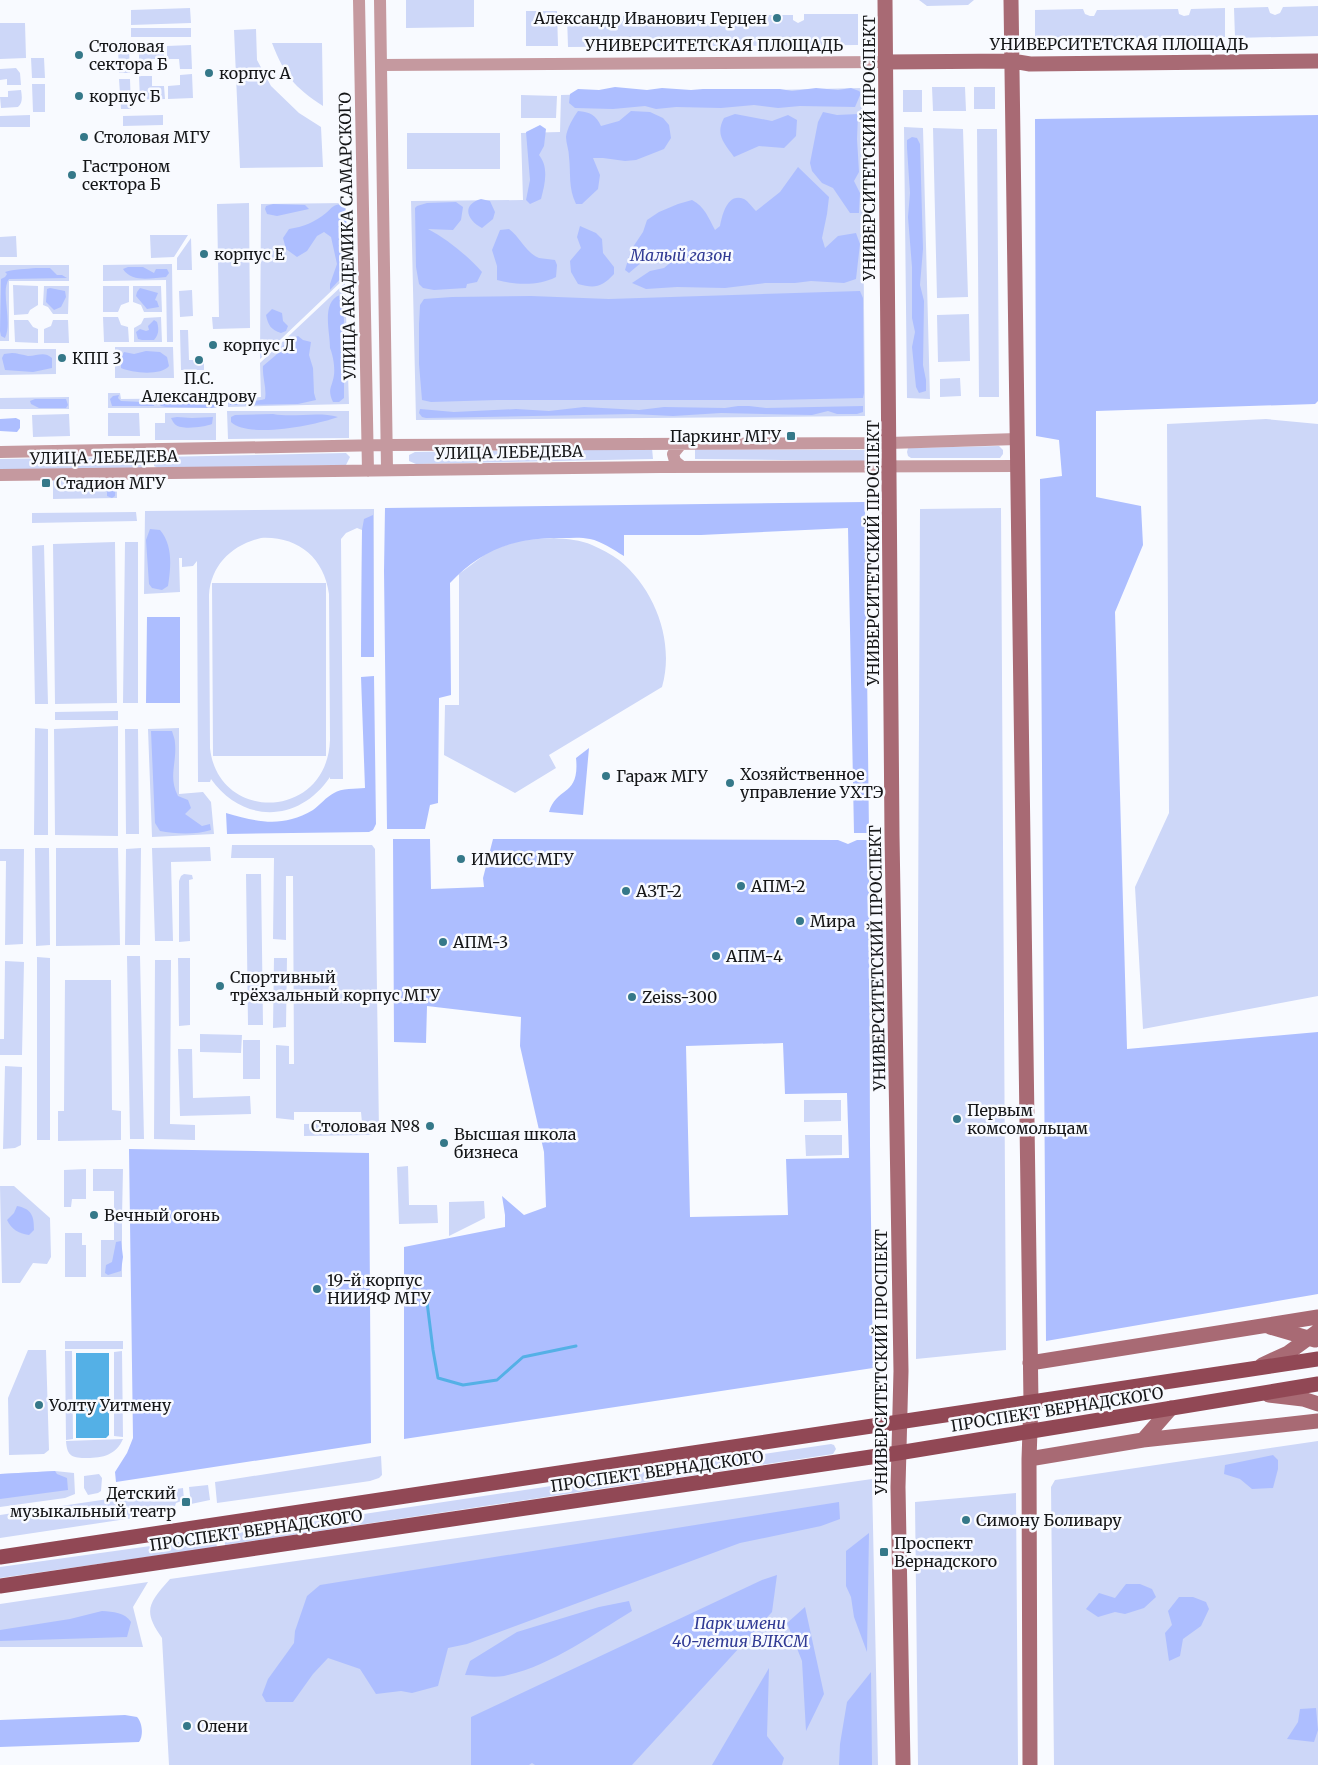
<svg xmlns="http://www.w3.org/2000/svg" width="1318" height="1765" viewBox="0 0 1318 1765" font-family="Merriweather,serif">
  <rect width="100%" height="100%" fill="#f8faff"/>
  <path fill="#cdd7f8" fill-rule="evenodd" d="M406 0H474V27L406 28Z
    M919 0H974L968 5 927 6Z
    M1318 6V36L1235 38 1234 8 1268 7 1270 13 1275 15 1280 13 1283 7Z
    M190 8 191 23 131 25V10Z
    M1225 8V37L1035 39V10L1083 9 1085 14 1090 16H1094L1097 10 1178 9 1179 14 1184 16 1189 15 1191 9Z
    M526 11H557L558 46H526Z
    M804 14H858V45L568 47 567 16H611L612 23 617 25 623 21V16H656V21L662 24 667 22 669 16 701 15 702 21 708 24 713 22 714 15H747L748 21 753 24 759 21 760 15H793V20L798 23 804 20Z
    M0 23H25L26 58 0 59Z
    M131 28H191V37H131Z
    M256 29 257 60 271 86 299 113 321 127 323 167 240 168 234 30Z
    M272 43H322L323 106C294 87 285 76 272 43Z
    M191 45 192 69H180L179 59H167V46Z
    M139 46H164V59H152V70H139Z
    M118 47H129L130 73H119Z
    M31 58H44L45 78H32Z
    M16 68 20 73 21 85H7V79L0 80V69Z
    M192 74 193 98 168 99V86L180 85V75Z
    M139 76H152V86H164L165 99 140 100Z
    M119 79H130L131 109H121Z
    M32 84H45V112H33Z
    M932 87H965L966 111H933Z
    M974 87H995V109H974Z
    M862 88 865 416 416 420 411 201 523 200 521 133 560 132 561 95Z
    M21 90C22 96 23 103 18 107L1 108 0 97H8V91Z
    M903 90H922V112H903Z
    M521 95 557 96 556 118H521Z
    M30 115V127H0V116Z
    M163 115V125L123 126V116Z
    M904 127 923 128 930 399 907 398Z
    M933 128 963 129 968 297 937 298Z
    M977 129H997L999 397H979Z
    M407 133H500V169H407Z
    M249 203 250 328 213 329 212 317H219L217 204Z
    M346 203 345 278 260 359 261 204Z
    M150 235H188L174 257 151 258Z
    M16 236 17 257H0V237Z
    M191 238 192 270H177V258Z
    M172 264 173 342H167L166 280 103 281V265Z
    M0 265H69V281H9V341H0Z
    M345 283 349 404 228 407V399L261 397 260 363Z
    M13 285 38 286V305L30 310 28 314 14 315Z
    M44 286H69L68 314H53L48 307 43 305Z
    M103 286H129V302L121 305 118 312H103Z
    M133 286H161L162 312H144L141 305 133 302Z
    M192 290 193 316 180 317 179 291Z
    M969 314 970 361 938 362 937 315Z
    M103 317H118L121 325 128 327 129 342H104Z
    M161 317 162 342H134V328L141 324 144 318Z
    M14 320H28L33 327 38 329V343L15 342Z
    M53 320H68L69 343H44V329L51 326Z
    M180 330H188L189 360H204V370H181Z
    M115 347H173L174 378H115Z
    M0 349H56V374L0 375Z
    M960 378 961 396 940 397V379Z
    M108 393H120L121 399 219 398V408H108Z
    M69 397V409H0V398Z
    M227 411H349V438L228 439Z
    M108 413H139L140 436H108Z
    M165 413H216V440H155V423H165Z
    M69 414 70 436 33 437 32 415Z
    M1266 419 1318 424V996L1143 1029 1135 887 1169 813 1167 424Z
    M999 446 1003 450V454L1000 458H911L908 456 907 452 908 448Z
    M652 448 653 459 416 464 409 461V455L415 452Z
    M695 449 865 450 868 454V460L865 461 695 459Z
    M346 453 350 457 346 465 158 468 154 466V459L159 457Z
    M140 457 144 459 145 464 143 469H0V459Z
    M117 478V498L53 499V480Z
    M1001 508 1006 1350 916 1359 920 509Z
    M374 509V657H361L362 530 357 528 346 533 341 539 343 779H330V777C299 823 243 824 211 779L210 782H198L197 561 193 566 182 567V558H179L180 592 144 594 145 511ZM261 538C297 536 324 557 329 594L330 740C327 821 218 823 210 748L209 595C211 565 232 545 261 538Z
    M136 512 137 521 32 523V513Z
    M554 538C567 539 581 540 592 545 601 549 611 554 619 560 655 589 675 642 662 687L549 755 556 768 515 793 444 755 445 705H459V574L491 550 522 540Z
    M115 542 117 703 55 704 53 544Z
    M125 542H138V703H123Z
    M44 545 48 704H35L32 546Z
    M212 583H326V756H213Z
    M118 711V720H55V712Z
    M118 726V836L55 835 54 729Z
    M35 728 48 729V835H34Z
    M179 728V794L203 792 211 802 214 834 152 837 148 729Z
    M125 729H138L139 834H126Z
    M232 845H372L375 849 379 1132 369 1135 304 1136V1124L362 1123 361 1112H294V1120L276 1118V1045L289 1046V1064H294L293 876H286V940L273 939 274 858H231Z
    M210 847 211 861 171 862 173 941H155L152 848Z
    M49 848 50 945 36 946 35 848Z
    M56 848H118L120 945 56 946Z
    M141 848 140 945H125L126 849Z
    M0 849H24L23 944 5 945 6 861H0Z
    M184 874 192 875 193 879 189 880 190 941 179 942V881L181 876Z
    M261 874 263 1025H248L246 874Z
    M127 956H140L144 1139H130Z
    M37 957 50 958V1140H37Z
    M178 958H190V1025L179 1026Z
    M274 958H287L286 1027 273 1028Z
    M155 960H171L170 1124 195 1125V1140L154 1139Z
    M5 961 24 962 22 1055H0V1039H4Z
    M65 980H111L112 1110 121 1111V1140L58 1141V1111H64Z
    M200 1034 242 1035 241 1053 200 1052Z
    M243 1040H260V1079H243Z
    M178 1049H192L193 1098 250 1096 251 1114 180 1116Z
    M5 1066 22 1067 21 1145 15 1148 3 1149Z
    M804 1100H841V1121L804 1122Z
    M805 1135H842V1155L806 1156Z
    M408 1166 409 1205H437L438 1223 399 1224 397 1167Z
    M86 1169V1199H72L71 1207H64V1170Z
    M93 1169H123L122 1217H114V1191H93Z
    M0 1186H14L50 1218 51 1257 47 1264 33 1263 20 1283H2Z
    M484 1201 485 1218 449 1236V1202Z
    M114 1222H122V1277H101V1240H114Z
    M65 1233H82V1245H86V1277H65Z
    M65 1341H123V1349H65Z
    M28 1350H46L49 1450 44 1454 9 1455 8 1398Z
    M65 1351H72L73 1439 66 1440Z
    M122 1351 123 1437 114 1436V1352Z
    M123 1439C116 1455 103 1458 87 1458 73 1458 67 1457 66 1441Z
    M1318 1441V1765H1054L1051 1487 1055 1480Z
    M831 1444 834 1445 836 1449 833 1454 225 1545 224 1535Z
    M381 1456 382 1475 379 1478 370 1481 217 1503 215 1482Z
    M55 1471 74 1473 75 1494 65 1498 0 1507V1474Z
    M99 1474 102 1478 101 1491 98 1493 88 1495 84 1488V1476Z
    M872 1479 878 1765H169L162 1638C142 1610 149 1603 170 1579Z
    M208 1485 210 1500 191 1504 189 1487Z
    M183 1488 184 1500 176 1503 173 1512 0 1538V1515Z
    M1016 1493 1018 1765H918L915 1502Z
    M215 1537 217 1547 0 1578V1567Z
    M148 1582 133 1607 143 1647H0V1604Z"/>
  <path fill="#adbeff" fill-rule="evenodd" d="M615 87 647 90 662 88 691 90 703 89H780L792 91 816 88 838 90 851 88 859 91 861 93 855 107 800 106 778 108 754 105 721 108 676 107 656 109 645 106 613 109 575 108 569 103 570 94 578 89 599 90Z
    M578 111C590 112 596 115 601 126L619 121 631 111 650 112 663 118 669 125 671 138 664 149 636 160 625 161 603 158H593L600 175 598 189 582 204H576C568 188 571 174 569 157 569 150 566 143 566 137 567 128 573 118 578 111Z
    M823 112 837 115 858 114 857 139 859 172 854 181 860 193 859 213H850L833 188 822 183 812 171 810 163 818 122Z
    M735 114 772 121 788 115 797 120 796 136 784 148 759 146 734 157C724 143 715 135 724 118Z
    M1318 115V401L1315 404 1096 411V497L1141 506 1143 545 1115 612 1127 1049 1318 1032V1294L1046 1341 1040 479 1062 476 1059 440 1036 436 1035 119Z
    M540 125 546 129 544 146 539 155C549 167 545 184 541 199L530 204 526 200 530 180 526 132Z
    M912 137 917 138 920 144 923 249 920 285 924 301 923 365 926 380V391L919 393 916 387 912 347 915 332 912 318V267L908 217 910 193 907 148V140Z
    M798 167 829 197 827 214 822 238 825 248 838 236 856 233 860 244 856 279 844 283 811 281 795 283H765L725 288 677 287 646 289 632 283 650 271 664 268 676 258 667 249 648 257 629 273 625 270 631 250 643 232 647 220 659 212 678 204 692 200C705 207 708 217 715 230L720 226C722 216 727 192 744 199 748 201 753 208 756 211L780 192Z
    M481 199 490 201 495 212 493 219 482 228C467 220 461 205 481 199Z
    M456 202 463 207 461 220 453 230 428 229C448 240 467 255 482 272L477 282 467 284 466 288 434 290 423 288 419 284 416 267 415 208 417 206 427 203Z
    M273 204 305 205 309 209 277 216 267 214 265 209 266 206Z
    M342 204C351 214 344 232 344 243 343 254 344 265 344 275L330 290V284L337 264 331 237 324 232 317 236 307 251 297 257 286 249 283 238 289 229C303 227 315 222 326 213 333 207 332 205 342 204Z
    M580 226 596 233 602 239 603 253 614 267V274C602 287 595 289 578 284L571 272 570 261 581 248 577 237Z
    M509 229C520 237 526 253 539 258 544 259 550 259 555 260L557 265 556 277C539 286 515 285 497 280V266L492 250 500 230Z
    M128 267H143L154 273 156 269H167L169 273 166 277C152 278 132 283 123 269Z
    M36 268H50L57 275H62L67 278 9 279C0 291 13 322 5 338L1 336 0 331 1 279 5 277 7 274 5 272C14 269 26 269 36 268Z
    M50 288 65 291 66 297 61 307 54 310 46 302 47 289Z
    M140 288 158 293 155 300 157 301 159 307 147 309 136 296 137 292Z
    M860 291 863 298V308L864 393 863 398 774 400H497L431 402 422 400 419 364V324L420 305 424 299 452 297 531 296 609 299Z
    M340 295 343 302 344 322 341 334 343 348 342 358 344 368V398L339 402H333C327 389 332 388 334 375 335 367 333 355 330 348 330 331 321 302 340 295Z
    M272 309 282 313 283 321 288 326 286 331 281 333C271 330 268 325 266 315Z
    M154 320 157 322C159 329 159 334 154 340H142L138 339 136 332 140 329 146 331 149 330 148 326Z
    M298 336 303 340 311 342 309 355 313 368 314 393 316 400 298 404 230 405V402C242 399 253 403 265 399 267 388 262 377 263 366L276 355 287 341Z
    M146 351 160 352 167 357 169 366C161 376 132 373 121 368V357L124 352 134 354Z
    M12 353C17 353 23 355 28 356 38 356 44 351 52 358V368L33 372 5 370 2 358 4 354Z
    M119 395 118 398 121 401 143 402 153 400 155 402 154 406H112L110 399 113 396Z
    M35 399H66L68 405 66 408H39L31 404 30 401Z
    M162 400C181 400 198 400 217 400V406L212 408 166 407 161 406 158 403Z
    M738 406H749L766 408 863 406V412L857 414H837L828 411 812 415 721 413 673 416 633 414 426 418 422 417 419 413 420 409 454 412 516 409 549 411 584 407 639 410 664 407 725 408Z
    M273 414C295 418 317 411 338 417 316 425 249 439 231 422V417L235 415Z
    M177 417 192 418 213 417 212 424C205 427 182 430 176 425 174 424 172 420 171 418Z
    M16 418 20 420V428L17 432 0 431V419Z
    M112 480 116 483 115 496 112 498 107 496V488L104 487 99 491 90 492 87 487 65 485 68 481Z
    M865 502 869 833H854L848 528 701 535H624V556C614 550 601 541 590 539 581 537 571 538 563 538 516 537 482 549 450 583L451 695 439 698 438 803 430 805 425 829H387L384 571 385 508Z
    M373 515 374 657H361L362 530 364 519Z
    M150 529 160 530C173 545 171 567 168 586L162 590 152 588 149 584 146 540Z
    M147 617H180V703H146Z
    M374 676 376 824 373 830 369 832 227 834 226 813C258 822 282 828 313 810 320 805 326 797 334 793 341 788 356 789 365 788L361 677Z
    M151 731H172C173 735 175 739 175 743 177 763 168 777 178 796L188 800 191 808 185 814 202 826 210 824 211 830C196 835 175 834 160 831L155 823Z
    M589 748 583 815 549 812C557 786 580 797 576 758Z
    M393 839H430L431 889 484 887 483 878 493 839 838 840 848 844 857 840H869L870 1145 873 1368 404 1439V1247L505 1227V1215L502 1196 524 1215 546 1207 544 1152 520 1046 521 1017 427 1006 426 1043 394 1042ZM783 1043 785 1094 847 1093 849 1158 786 1159 788 1215 690 1217 686 1046Z
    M129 1149 369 1153 371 1443 116 1482 115 1472 127 1453 133 1438Z
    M17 1206C32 1209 34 1216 34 1230L29 1235C18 1233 12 1230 7 1220L14 1213Z
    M121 1241 123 1257 121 1271 108 1275 105 1273 106 1265 112 1262 116 1242Z
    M1273 1455 1278 1460V1469L1273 1488 1252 1489 1240 1479 1224 1474 1225 1465Z
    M55 1471 57 1474 67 1478 68 1490 0 1499V1474Z
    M839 1502 840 1519 821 1526 740 1543 467 1644 448 1648 438 1686 412 1693 401 1691 376 1694 360 1669 328 1658 313 1674 293 1702H266L262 1695 268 1679 294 1643 295 1631 307 1596 320 1585Z
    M869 1533 867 1652 854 1617 851 1597 846 1586V1551Z
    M777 1575 772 1612 632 1765H535L532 1763 529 1765H471V1717L762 1580Z
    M1126 1584H1140L1152 1589 1156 1597 1144 1608 1125 1614 1115 1612 1098 1617 1086 1609 1099 1593 1115 1598Z
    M1179 1597H1193L1206 1602 1209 1609 1201 1626 1183 1639 1180 1656 1169 1661 1165 1633 1172 1625 1168 1611Z
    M629 1601 632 1611C592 1635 551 1666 504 1676 492 1678 477 1675 465 1675L470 1661 517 1632 599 1607Z
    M805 1607 824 1694 806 1731 802 1661 787 1623Z
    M102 1611C113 1612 125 1612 131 1622L127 1637 0 1641V1630L70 1619Z
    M769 1668 767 1736 784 1758 782 1765H712Z
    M871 1672 872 1765H839L840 1744 847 1702Z
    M1316 1708 1318 1730 1314 1742 1287 1739 1298 1722 1300 1709Z
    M125 1715 137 1717C142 1722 144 1735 139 1742L0 1747V1720Z"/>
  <path fill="#54b0e6" d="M76 1353H109V1435L106 1438H76Z"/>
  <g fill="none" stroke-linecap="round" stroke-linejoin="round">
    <path stroke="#54b0e6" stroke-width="3" d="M427 1302 433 1350 438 1378 463 1385 497 1380 523 1357 576 1346"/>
    <path stroke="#c5999f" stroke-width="12" d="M359 0 368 471
      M380 0 387 469
      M381 65 886 62
      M0 452 386 445 889 443 1017 439
      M681 466 675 461 673 454 682 443
      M0 475 661 467 1017 466"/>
    <path stroke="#a86a74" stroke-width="15" d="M885 0 892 835 901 1371 898 1487 903 1765
      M1011 0 1031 1402 1029 1459 1030 1765
      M886 62 1012 61 1030 64 1318 61
      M1270 1327 1315 1340
      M1030 1363 1318 1317
      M1262 1365 1288 1353 1318 1331
      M1269 1395 1303 1399 1318 1404
      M1143 1440 1171 1408
      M1029 1459 1143 1440 1318 1421"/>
    <path stroke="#914855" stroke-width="15" d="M0 1557 1318 1359
      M0 1586 898 1453 1318 1384"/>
  </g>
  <g fill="#357889" stroke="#f8faff" stroke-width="2">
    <circle cx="777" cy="18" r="5"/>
    <circle cx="79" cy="55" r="5"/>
    <circle cx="209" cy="73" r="5"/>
    <circle cx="79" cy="96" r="5"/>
    <circle cx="84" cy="137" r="5"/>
    <circle cx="72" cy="175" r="5"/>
    <circle cx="204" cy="254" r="5"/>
    <circle cx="213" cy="345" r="5"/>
    <circle cx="62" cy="358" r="5"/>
    <circle cx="199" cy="360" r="5"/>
    <rect x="786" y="431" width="10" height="10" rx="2.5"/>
    <rect x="41" y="478" width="10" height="10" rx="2.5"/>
    <circle cx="606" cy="776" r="5"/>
    <circle cx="730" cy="783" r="5"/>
    <circle cx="461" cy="859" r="5"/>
    <circle cx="741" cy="886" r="5"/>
    <circle cx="626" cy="891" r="5"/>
    <circle cx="800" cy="921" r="5"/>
    <circle cx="443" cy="942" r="5"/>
    <circle cx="716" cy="956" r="5"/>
    <circle cx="220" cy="986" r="5"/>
    <circle cx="632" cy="997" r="5"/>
    <circle cx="957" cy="1119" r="5"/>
    <circle cx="430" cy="1126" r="5"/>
    <circle cx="444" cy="1143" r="5"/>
    <circle cx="94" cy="1215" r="5"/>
    <circle cx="317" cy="1289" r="5"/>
    <circle cx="39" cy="1405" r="5"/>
    <rect x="181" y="1497" width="10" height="10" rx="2.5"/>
    <circle cx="966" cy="1520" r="5"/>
    <rect x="879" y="1547" width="10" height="10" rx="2.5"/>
    <circle cx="187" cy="1726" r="5"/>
  </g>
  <g text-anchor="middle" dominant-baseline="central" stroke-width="5" stroke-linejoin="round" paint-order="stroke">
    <g font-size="16" fill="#151618" stroke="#f8faff" text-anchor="start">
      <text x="767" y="18" text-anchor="end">Александр Иванович Герцен</text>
      <text x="89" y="46">Столовая<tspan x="89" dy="18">сектора Б</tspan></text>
      <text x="219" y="73">корпус А</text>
      <text x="89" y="96">корпус Б</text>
      <text x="94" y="137">Столовая МГУ</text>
      <text x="82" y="166">Гастроном<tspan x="82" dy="18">сектора Б</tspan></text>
      <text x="214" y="254">корпус Е</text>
      <text x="223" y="345">корпус Л</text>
      <text x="72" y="358">КПП 3</text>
      <text x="199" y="378" text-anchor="middle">П.С.<tspan x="199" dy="18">Александрову</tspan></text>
      <text x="781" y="436" text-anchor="end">Паркинг МГУ</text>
      <text x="56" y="483">Стадион МГУ</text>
      <text x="740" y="774">Хозяйственное<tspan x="740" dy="18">управление УХТЭ</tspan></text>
      <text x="616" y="776">Гараж МГУ</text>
      <text x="471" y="859">ИМИСС МГУ</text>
      <text x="751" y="886">АПМ-2</text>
      <text x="636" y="891">АЗТ-2</text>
      <text x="810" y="921">Мира</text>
      <text x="453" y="942">АПМ-3</text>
      <text x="726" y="956">АПМ-4</text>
      <text x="230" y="977">Спортивный<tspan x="230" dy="18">трёхзальный корпус МГУ</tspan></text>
      <text x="642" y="997">Zeiss-300</text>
      <text x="967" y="1110">Первым<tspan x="967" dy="18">комсомольцам</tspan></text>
      <text x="420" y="1126" text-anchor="end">Столовая №8</text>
      <text x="454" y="1134">Высшая школа<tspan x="454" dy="18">бизнеса</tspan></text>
      <text x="104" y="1215">Вечный огонь</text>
      <text x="327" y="1280">19-й корпус<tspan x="327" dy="18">НИИЯФ МГУ</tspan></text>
      <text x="49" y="1405">Уолту Уитмену</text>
      <text x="176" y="1493" text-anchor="end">Детский<tspan x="176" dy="18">музыкальный театр</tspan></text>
      <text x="976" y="1520">Симону Боливару</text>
      <text x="894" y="1543">Проспект<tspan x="894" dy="18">Вернадского</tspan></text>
      <text x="197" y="1726">Олени</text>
    </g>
    <g font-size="16" fill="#151618" stroke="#f8faff">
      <text x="1119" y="44">УНИВЕРСИТЕТСКАЯ ПЛОЩАДЬ</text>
      <text x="714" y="45">УНИВЕРСИТЕТСКАЯ ПЛОЩАДЬ</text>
      <text transform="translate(869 148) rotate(-90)">УНИВЕРСИТЕТСКИЙ ПРОСПЕКТ</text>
      <text transform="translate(347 236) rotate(-91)">УЛИЦА АКАДЕМИКА САМАРСКОГО</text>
      <text transform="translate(509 452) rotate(-1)">УЛИЦА ЛЕБЕДЕВА</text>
      <text transform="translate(104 457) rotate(-1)">УЛИЦА ЛЕБЕДЕВА</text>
      <text transform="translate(873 553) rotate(-90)">УНИВЕРСИТЕТСКИЙ ПРОСПЕКТ</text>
      <text transform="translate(877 958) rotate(-91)">УНИВЕРСИТЕТСКИЙ ПРОСПЕКТ</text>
      <text transform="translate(881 1362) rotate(-90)">УНИВЕРСИТЕТСКИЙ ПРОСПЕКТ</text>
      <text transform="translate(1057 1409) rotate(-9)">ПРОСПЕКТ ВЕРНАДСКОГО</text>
      <text transform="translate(657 1471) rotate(-8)">ПРОСПЕКТ ВЕРНАДСКОГО</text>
      <text transform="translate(256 1530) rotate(-8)">ПРОСПЕКТ ВЕРНАДСКОГО</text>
    </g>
    <g font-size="16" font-style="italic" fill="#303a94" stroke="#f8faff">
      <text x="681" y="255">Малый газон</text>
      <text x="740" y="1623">Парк имени<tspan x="740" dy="18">40-летия ВЛКСМ</tspan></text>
    </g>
  </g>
</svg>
